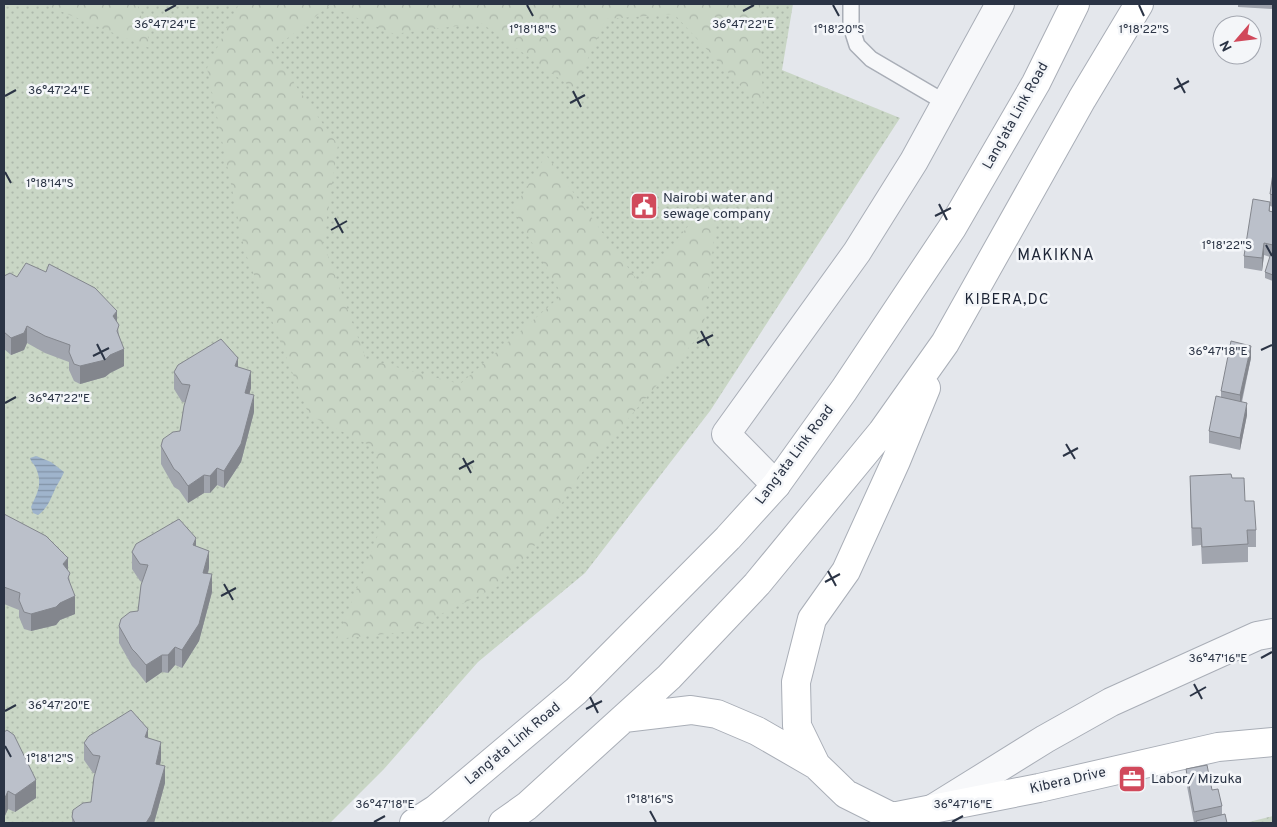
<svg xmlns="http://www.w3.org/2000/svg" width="1277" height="827" viewBox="0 0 1277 827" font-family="Overpass,sans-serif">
  <defs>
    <pattern id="grass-dots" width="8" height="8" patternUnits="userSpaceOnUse" patternTransform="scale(1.25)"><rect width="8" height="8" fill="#c9d6c5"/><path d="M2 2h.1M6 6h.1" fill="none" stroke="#adb8ab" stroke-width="1.8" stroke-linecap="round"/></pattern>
    <pattern id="forest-crowns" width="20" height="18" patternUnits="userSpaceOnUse" patternTransform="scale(1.25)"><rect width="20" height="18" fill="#c9d6c5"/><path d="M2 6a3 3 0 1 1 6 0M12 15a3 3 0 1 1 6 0" fill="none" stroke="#adb8ab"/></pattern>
    <pattern id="water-rules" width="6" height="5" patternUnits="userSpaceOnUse" patternTransform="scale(1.25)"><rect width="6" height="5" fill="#9fb4cc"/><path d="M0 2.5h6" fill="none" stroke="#8293a7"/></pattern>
  </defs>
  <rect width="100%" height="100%" fill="#e4e7ec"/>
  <path fill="url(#grass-dots)" d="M4 4H793L782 70 900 118 710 411 585 573 478 662 384 769 330 823H4Z
    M1273 816V823H1245Z"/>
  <path fill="url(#forest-crowns)" d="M43 4H137L152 49Z
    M239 4H760L763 110 674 14 606 19 574 89 481 23 394 34 329 6 271 51 338 145 323 243 366 359 460 384 562 295 513 210 546 155 640 284 720 188 703 331 581 474 531 551 497 587 404 632 337 639 381 527 377 449 309 415 245 252 207 68Z"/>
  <path fill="url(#water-rules)" d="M36 456 51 462 64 472C62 477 59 482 56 487 51 498 48 508 38 515L33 513 31 507C37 493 43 485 36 468 34 464 31 462 30 458Z"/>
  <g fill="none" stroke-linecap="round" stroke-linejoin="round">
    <g stroke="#a9aeb7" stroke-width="18">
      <path id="lane" d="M851 4V26L857 45 871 59 946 103"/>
    </g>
    <g stroke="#a9aeb7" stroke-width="30">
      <path id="street" d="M776 485 726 434 857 252 914 161 1000 4
        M934 808 1045 739 1111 702 1257 636 1273 633"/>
    </g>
    <g stroke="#a9aeb7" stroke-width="30">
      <path id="secondary" d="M624 718 691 710 717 714 757 731 816 765 846 794 892 817 1039 788 1218 747 1273 742
        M816 765 797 726 796 682 812 619 846 571 896 461 926 388
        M414 823 436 809 576 691 728 538 776 485 844 390 952 228 1036 83 1075 4
        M503 823 527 806 669 677 757 584 882 432 945 343 1082 99 1139 4"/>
    </g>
    <use href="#lane" stroke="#f7f8fa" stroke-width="15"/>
    <use href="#street" stroke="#f7f8fa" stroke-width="28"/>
    <use href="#secondary" stroke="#fff" stroke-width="28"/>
  </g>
  <path fill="#a1a5ae" d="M1238 4H1273V9L1238 7Z
    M1273 173V207L1270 206V211L1273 212V281L1265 278V272L1270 257 1264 255 1262 271 1244 268V256L1270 202V194Z
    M4 276 17 277 117 322 124 366 110 373 105 377 80 384 74 381 69 370V362L45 353 27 343 24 350 11 355 4 349Z
    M1251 358 1242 402 1247 415 1240 450 1209 443V431L1221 397V391Z
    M238 367 251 388 249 394 254 412 241 462 224 488 217 485 210 493H204L188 503 179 490 174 487 161 464V446L180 431 185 402H182L174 389V372Z
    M1190 476 1232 478 1245 501 1256 530V547H1248V562L1202 564 1201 545 1192 546 1190 493Z
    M4 514 68 570 75 614 60 620 56 625 31 631 24 629 19 617V610L4 604Z
    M196 546 209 568 208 574 212 592 199 641 182 668 175 665 168 673 162 672 146 683 136 670 132 666 119 643V626L138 611 142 582 140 581 132 569V552Z
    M4 732 36 798 15 812 8 809 4 818Z
    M148 738 161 760 160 765 165 783 154 823H72V817L91 802 95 773H93L84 760V743Z
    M1186 769 1212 790 1222 806V815L1227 823H1194L1186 781Z"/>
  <path fill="#83868d" d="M1264 243V255L1262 271V258Z
    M117 311V328L113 316Z
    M27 326V343L24 350 11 355V338Z
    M1251 346V358L1240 407V395Z
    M124 349V366L110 373 105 377 80 384V366L110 355Z
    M238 358V375L235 366Z
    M251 371V388L245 411V393Z
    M254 395V412L241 462 224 488V471Z
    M1247 403V415L1240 450V438Z
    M217 468V485L210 493V476Z
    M204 475V493L188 503V486Z
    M196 538V556L193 545Z
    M209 551V568L203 590V573Z
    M68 558V576L63 564Z
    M212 574V592L199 641 182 668V650Z
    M75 596V614L60 620 56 625 31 631V614Z
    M175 647V665L168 673V655Z
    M162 655V672L146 683V665Z
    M148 729V746L145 737Z
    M161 742V760L156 781V764Z
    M165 766V783L154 823H146Z
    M36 780V798L15 812V795Z
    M8 791V809L4 818V800Z"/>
  <path fill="#bbc0ca" stroke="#83868d" d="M1273 173V195L1270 194Z
    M1253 199 1270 202 1269 211 1273 212V245L1264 243 1262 258 1244 256Z
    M1271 253 1273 254V275L1265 272Z
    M26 263 46 272 49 264 95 288 117 311 113 316 119 325 117 331 124 349 110 355 105 360 80 366 74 364 69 352 70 345 45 336 27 326 24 333 11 338 4 332V276L10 273 17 277Z
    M221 339 238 358 235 366 251 371 245 393 254 395 241 444 224 471 217 468 210 476 204 475 188 486 179 473 174 469 161 446 163 439 173 432 180 431 184 406 190 385 182 384 174 372 178 365Z
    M1231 341 1251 346 1240 395 1221 391Z
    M1216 396 1247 403 1240 438 1209 431Z
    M1231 474 1232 478H1244L1245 501H1254L1256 530H1247L1248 544 1202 547 1201 528H1192L1190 476Z
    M4 514 46 536 68 558 63 564 70 573 68 578 75 596 60 603 56 607 31 614 24 612 19 600 20 593 4 587Z
    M179 519 196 538 193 545 209 551 203 573 212 574 199 624 182 650 175 647 168 655H162L146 665 136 653 132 649 119 626 121 619 130 612 138 611 141 585 148 565 140 564 132 552 136 544Z
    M131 710 148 729 145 737 161 742 156 764 165 766 151 815 146 823H75L72 817 73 810 83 803 91 802 94 777 100 756 93 755 84 743 89 736Z
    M7 730 14 735 36 780 15 795 8 791 4 800V732Z
    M1207 765 1212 790 1218 789 1222 806 1194 812 1186 769Z
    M1225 814 1227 823H1197L1196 821Z"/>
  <path fill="none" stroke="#2b3445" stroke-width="2" d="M527 5 533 16M833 5 839 16M1139 5 1144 16M165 11 176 5M743 11 754 5M1177 78 1185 93M1174 89 1189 81M573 91 581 107M5 96 16 90M570 103 585 95M5 172 11 183M939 204 947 220M935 216 951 208M335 218 343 233M331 230 347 221M1266 245 1272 256M701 331 709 346M697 343 713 335M97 344 105 360M1261 350 1272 345M93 356 109 348M5 403 16 397M1066 444 1075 459M1063 456 1078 448M463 458 471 473M459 469 474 461M828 571 836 586M825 582 840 574M224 584 233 600M221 596 236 588M1261 658 1272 652M1194 684 1202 699M1190 696 1206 687M590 697 598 713M586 709 602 701M5 711 16 705M5 746 11 757M650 811 656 822M374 822 385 816M952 822 963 816"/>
  <defs>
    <g id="civic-square" transform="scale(1.4375)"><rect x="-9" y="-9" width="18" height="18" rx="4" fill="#d1495b" stroke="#f4f6f9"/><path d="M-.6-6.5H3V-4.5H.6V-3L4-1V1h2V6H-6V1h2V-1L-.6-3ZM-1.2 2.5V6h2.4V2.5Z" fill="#fff"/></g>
    <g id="office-square" transform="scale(1.4375)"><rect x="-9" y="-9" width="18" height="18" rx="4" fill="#d1495b" stroke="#f4f6f9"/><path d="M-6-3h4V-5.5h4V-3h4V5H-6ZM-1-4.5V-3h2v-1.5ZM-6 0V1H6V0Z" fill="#fff"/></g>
  </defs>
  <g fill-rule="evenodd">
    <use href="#civic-square" x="644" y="206"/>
    <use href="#office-square" x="1132" y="779"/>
  </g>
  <g text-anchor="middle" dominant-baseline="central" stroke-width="5" stroke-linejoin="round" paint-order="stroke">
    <g font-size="14" fill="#2b3445" stroke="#f4f6f9">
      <text transform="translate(1016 116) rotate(-61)">Lang'ata Link Road</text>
      <text transform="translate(795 455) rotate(-53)">Lang'ata Link Road</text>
      <text transform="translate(513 744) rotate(-40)">Lang'ata Link Road</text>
      <text transform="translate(1068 781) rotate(-13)">Kibera Drive</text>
    </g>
    <g font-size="14" fill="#2b3445" stroke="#f4f6f9" text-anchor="start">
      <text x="663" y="198">Nairobi water and<tspan x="663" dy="16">sewage company</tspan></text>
      <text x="1151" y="779">Labor/ Mizuka</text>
    </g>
    <g font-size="15" letter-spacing="1" fill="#1d2536" stroke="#f4f6f9">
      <text x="1007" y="300">KIBERA,DC</text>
    </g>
    <g font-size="16" letter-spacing="1" fill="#1d2536" stroke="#f4f6f9">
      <text x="1056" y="256">MAKIKNA</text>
    </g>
  </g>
  <g font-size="12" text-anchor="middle" fill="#2b3445" stroke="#f4f6f9" stroke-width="5" stroke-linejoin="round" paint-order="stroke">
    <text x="165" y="28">36°47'24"E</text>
    <text x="743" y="28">36°47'22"E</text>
    <text x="533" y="33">1°18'18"S</text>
    <text x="839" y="33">1°18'20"S</text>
    <text x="1144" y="33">1°18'22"S</text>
    <text x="59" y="94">36°47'24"E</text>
    <text x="50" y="187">1°18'14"S</text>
    <text x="1227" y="249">1°18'22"S</text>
    <text x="1218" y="355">36°47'18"E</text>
    <text x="59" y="402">36°47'22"E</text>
    <text x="1218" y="662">36°47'16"E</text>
    <text x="59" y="709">36°47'20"E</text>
    <text x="50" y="762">1°18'12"S</text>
    <text x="650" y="803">1°18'16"S</text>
    <text x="385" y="808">36°47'18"E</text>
    <text x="963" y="808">36°47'16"E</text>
  </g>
  <rect width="1277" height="827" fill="none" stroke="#2b3445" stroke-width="10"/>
  <g transform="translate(1237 40) rotate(242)"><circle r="24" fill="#f4f6f9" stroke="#a4a8b1"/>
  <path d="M0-4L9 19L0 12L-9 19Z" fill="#d1495b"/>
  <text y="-8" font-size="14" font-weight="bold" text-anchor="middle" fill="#2b3445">N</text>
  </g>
</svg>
